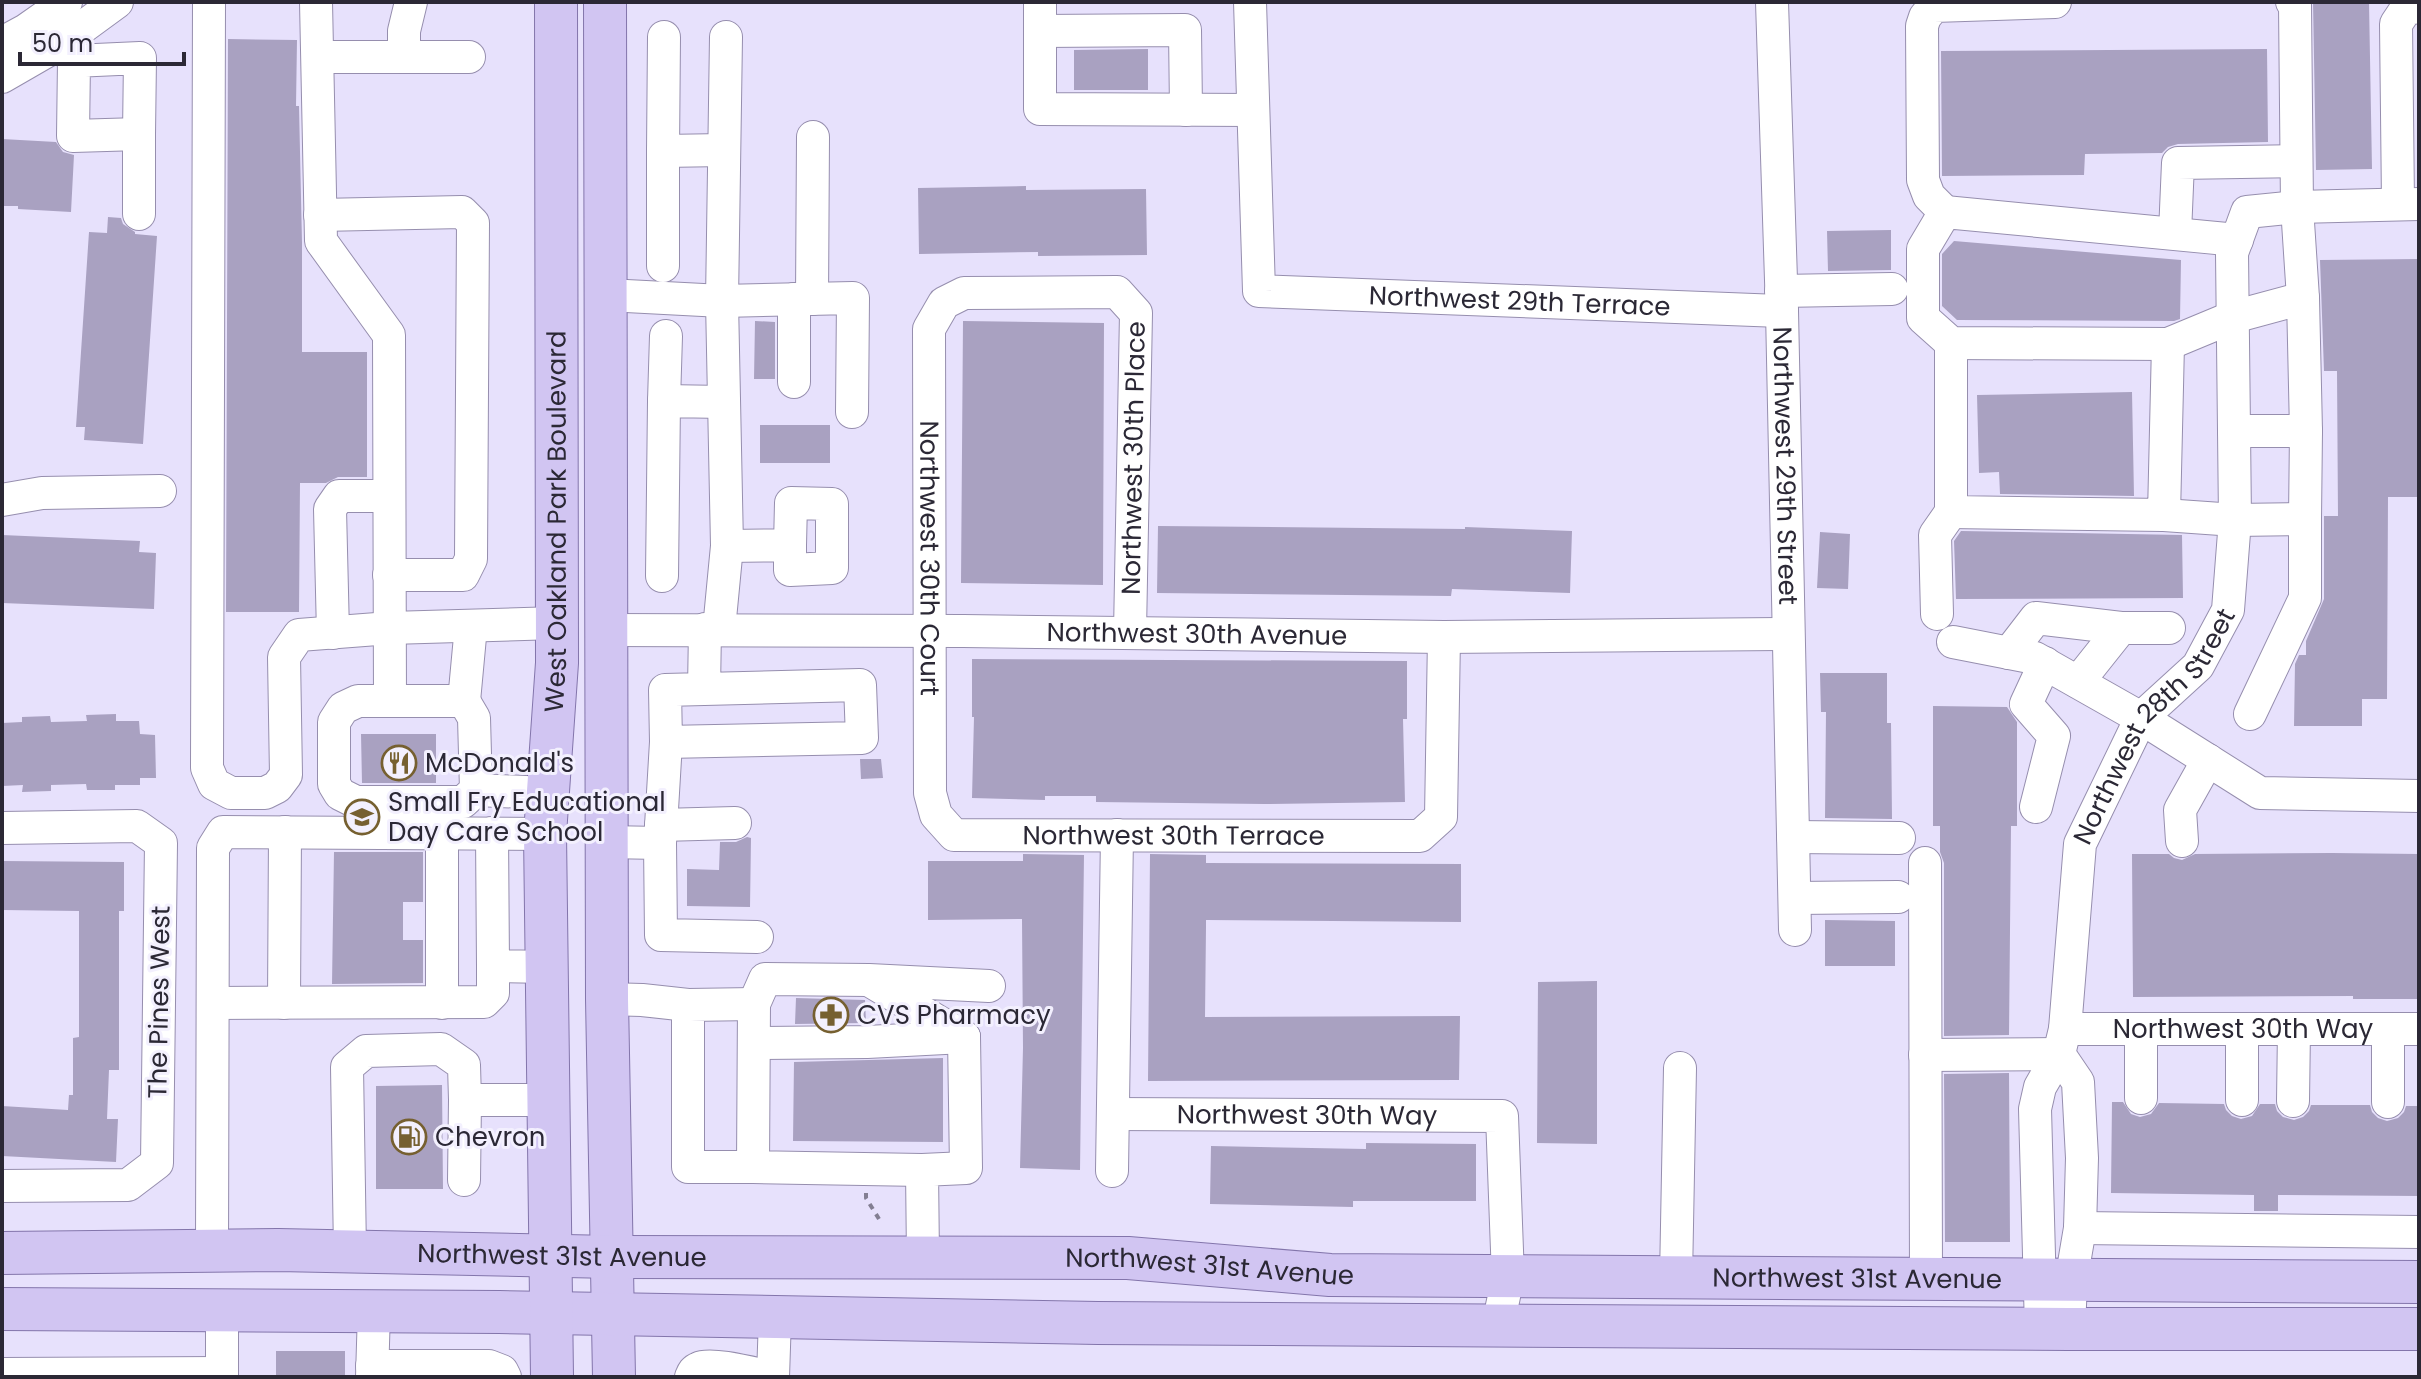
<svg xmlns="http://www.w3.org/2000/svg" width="2421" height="1379" viewBox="0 0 2421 1379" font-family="Poppins,sans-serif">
  <rect width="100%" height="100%" fill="#e7e1fc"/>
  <path fill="#a9a1c1" d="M2313 2H2369L2372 169 2316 170Z
    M228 39 297 40 296 106H299L302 243V352H367V477H338L326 483H300L299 612H226Z
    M1148 49V90H1074V50Z
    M2267 49 2268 142 2178 144 2168 147 2162 153 2085 154 2084 175 1942 176 1941 51Z
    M2 139 56 142 63 152 74 155 71 212 18 209V206H2Z
    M1026 186V190L1146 189 1147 255 1038 256V252L919 254 918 188Z
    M108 217 121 218 123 224 135 232V234L157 236 143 444 84 440 85 427H76L89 232 107 233Z
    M1891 230V270L1828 271 1827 231Z
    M1954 241 2181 260 2180 319 2174 321 1957 320 1942 306V254Z
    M2419 259V497H2388L2387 699H2362V726H2294L2295 664 2299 655H2306V641L2324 599V516H2338L2337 371H2324L2320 260Z
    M755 321 775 322V379H754Z
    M963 321 1104 323 1103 585 961 583Z
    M2132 392 2134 496 2000 494 1999 472 1979 473 1977 395Z
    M760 425H830V463H760Z
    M1158 526 1465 529V527L1572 531 1570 593 1452 589 1451 596 1157 593Z
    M1961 531 2182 535 2183 598 1956 599 1954 541Z
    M1820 532 1850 534 1848 589 1817 588Z
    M2 535 140 541 139 552 156 553 154 609 2 603Z
    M972 659 1407 661V719H1403L1405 802 1264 804 1096 802V796H1045V800L972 798 974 717H972Z
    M1820 673H1887V723H1891L1892 819 1825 818 1826 712H1821Z
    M1933 706 2007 707 2017 722V826H2011L2009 1035 1944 1036V863L1940 852V826H1933Z
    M116 714V721H139L140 734 155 735 156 778H140V785H115V790H87L86 784 51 785V791L22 792 23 785 2 786V723L22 722V717L50 716 51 722 87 721 86 715Z
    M361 734H436V783H362Z
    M860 759H881L883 778 861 779Z
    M747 837 751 838 750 907 687 906V869L719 870 720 842H736Z
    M334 852H423V902H403V940H423V983L332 984Z
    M2332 853 2419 854V999H2353V996L2133 997 2132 854H2169L2174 858 2182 860 2195 854Z
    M1023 854 1084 855 1080 1170 1020 1168 1023 1048 1022 919 928 920V861H1023Z
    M1150 854 1206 855V863L1461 864V922L1206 920V927L1205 1017 1460 1016 1459 1080 1148 1081Z
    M2 861 124 862V911H119V1070H109L107 1119H118L116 1162 2 1156V1106L68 1110 69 1095H73V1038L79 1037V911L2 910Z
    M1825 920 1895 921V966H1825Z
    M1597 981V1144L1537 1143 1538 982Z
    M796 998 865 1000 866 1023 795 1024Z
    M943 1058V1142L793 1141 794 1062Z
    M2009 1073 2010 1242H1945L1944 1074Z
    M442 1085 443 1189H376V1086Z
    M2112 1102H2123L2131 1114 2140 1117 2151 1114 2159 1103 2224 1104 2226 1110 2232 1116 2241 1119 2252 1116 2260 1104H2275L2277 1111 2283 1117 2294 1120 2303 1117 2309 1111 2311 1105H2370L2372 1112 2378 1118 2387 1121 2398 1118 2404 1112 2406 1106H2419V1196L2278 1195V1211H2254V1195L2111 1193Z
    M1366 1143 1476 1144V1201H1353V1207L1210 1204 1211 1146 1366 1149Z
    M276 1351H345V1377H276Z"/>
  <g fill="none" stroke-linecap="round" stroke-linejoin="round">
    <g stroke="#968eae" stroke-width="34">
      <g id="minor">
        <path d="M209 2 207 768 214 784 231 793H265L277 787 286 775 284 657 299 635 390 628 557 623"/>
        <path d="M316 2 321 241 389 335 390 701"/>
        <path d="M1040 2V109L1253 110"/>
        <path id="s1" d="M1250 2 1259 291 1782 311"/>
        <path id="s2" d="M1772 2 1782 311 1795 930"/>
        <path d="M2292 2 2295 5 2297 207 2303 298"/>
        <path d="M1040 31 1185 30 1186 110"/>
        <path d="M2 43 26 30 66 2"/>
        <path d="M61 43 74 61 73 136 139 134 140 58 74 61"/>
        <path d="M318 57H469"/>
        <path d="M404 57V31L411 2"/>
        <path d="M2 77 61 43 117 2"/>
        <path d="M139 134V214"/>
        <path d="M663 151 664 37"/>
        <path d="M2398 203 2396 24 2406 9 2419 7"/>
        <path d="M1945 212 1929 196 1923 180 1922 26 1925 17 1934 6 2055 2"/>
        <path d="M320 215 462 212 473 223 471 559 463 575H389"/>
        <path d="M2175 233 2178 163 2296 161"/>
        <path d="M2237 240 1945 212 1923 249V318L1951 343 2168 344 2233 317 2303 298 2306 431"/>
        <path d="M663 266V151L724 150"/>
        <path d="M1781 291 1892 289"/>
        <path d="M607 295 722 301 853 298 852 412"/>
        <path d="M794 299V382"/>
        <path d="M812 299 813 137"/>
        <path d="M1951 343V512L2164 515 2168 344"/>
        <path d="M664 401 666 336"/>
        <path d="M2234 431H2306L2305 519"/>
        <path d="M2 500 42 493 160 491"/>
        <path d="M2164 515 2235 520 2305 519V598L2250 714"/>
        <path d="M727 546 790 545 791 503 832 504V568L790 570V545"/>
        <path d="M662 576 664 401 724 402"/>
        <path d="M1937 614 1935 535 1951 512"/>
        <path d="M2121 628H2169"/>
        <path d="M719 629 727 546 722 301 726 37"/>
        <path id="s3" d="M607 630 963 631 1444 637 1788 634"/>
        <path id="s4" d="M1130 632 1136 313 1117 292 964 293 944 303 929 329 930 793 936 815 954 835 1420 836 1441 817 1444 637"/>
        <path d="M333 633 330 509 339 496H389"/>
        <path d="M1953 642 2035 658 2141 718 2260 793 2419 796"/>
        <path d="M2009 653 2036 618 2121 628 2078 682"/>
        <path d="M704 689 665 690 666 742 862 738 860 685 704 689 705 629"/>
        <path d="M464 701 471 626"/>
        <path d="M476 790 474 718 464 701H358L343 708 334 722V784L340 794 356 802H463L476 790 549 793"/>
        <path d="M2036 807 2054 736 2026 704 2045 663"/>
        <path d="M661 825 735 823"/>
        <path d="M2 828 137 826 161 843 157 1163 128 1185 2 1186"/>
        <path d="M492 833 493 966 547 967"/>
        <path d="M1793 837 1899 838"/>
        <path d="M2182 841 2180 810 2208 760"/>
        <path d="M606 842 660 843 661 935 757 937"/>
        <path d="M660 843 666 742"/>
        <path d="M1925 863 1926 1279"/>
        <path d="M1795 898 1898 897"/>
        <path d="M872 982 964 1037"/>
        <path d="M607 999 642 1000 688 1005"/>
        <path d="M213 1003 484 1002 493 993V966"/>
        <path d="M284 1003 285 832"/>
        <path d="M442 1003V833"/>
        <path id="s5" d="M2065 1029H2419"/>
        <path d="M754 1043 867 1042 964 1037"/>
        <path d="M2059 1054 2078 1082 2082 1158 2080 1228 2071 1281 2069 1329"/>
        <path d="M1925 1055 2059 1054"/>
        <path d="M2141 1098V1029"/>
        <path d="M2242 1100V1029"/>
        <path d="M2293 1101 2294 1029"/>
        <path d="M2388 1102V1029"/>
        <path id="s6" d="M1113 1114 1502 1116 1508 1277 1498 1325"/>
        <path d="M753 1167H688V1005L754 1004"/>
        <path d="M922 1170 753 1167 754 1004 765 979 869 980 989 986"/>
        <path d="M1112 1171 1117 835"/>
        <path d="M464 1180 465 1100"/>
        <path d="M2080 1228 2419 1232"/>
        <path d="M212 1250 213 848 223 832 545 834"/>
        <path d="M350 1251 347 1067 366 1051 441 1049 464 1065 465 1100H548"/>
        <path d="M923 1258 922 1170 966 1168 964 1037"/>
        <path d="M1676 1278 1680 1068"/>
        <path d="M222 1311V1377"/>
        <path id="s7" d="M2041 1328 2035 1109 2040 1087 2059 1054 2065 1029 2080 844 2141 718 2198 666 2228 610 2235 520 2232 253 2247 212 2297 207 2419 204"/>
        <path d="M372 1366H489L502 1371 505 1377"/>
        <path d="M2 1374 222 1373"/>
        <path d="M372 1377 374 1311"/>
        <path d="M691 1377C693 1372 694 1370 699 1368 711 1362 756 1374 771 1377"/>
        <path d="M773 1377 775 1317"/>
      </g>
    </g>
    <g stroke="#8375ab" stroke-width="44">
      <g id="major">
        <path d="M605 2 607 999 614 1377"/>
        <path id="s8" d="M2 1253 278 1250 612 1257 1128 1258 1330 1275 2419 1282"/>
        <path d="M2 1309 499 1312 1098 1323 2069 1329H2419"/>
        <path id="s9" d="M552 1377 545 834 557 663 556 2"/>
      </g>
    </g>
    <path stroke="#837e92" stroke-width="4" stroke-dasharray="6 6" stroke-linecap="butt" d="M866 1193V1198L879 1219"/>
    <use href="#minor" stroke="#fff" stroke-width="32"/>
    <use href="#major" stroke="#d1c5f2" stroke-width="42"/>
  </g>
  <defs>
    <g id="restaurant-ring" transform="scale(1.8)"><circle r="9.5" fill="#f3f0fe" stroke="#766030" stroke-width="1.5"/><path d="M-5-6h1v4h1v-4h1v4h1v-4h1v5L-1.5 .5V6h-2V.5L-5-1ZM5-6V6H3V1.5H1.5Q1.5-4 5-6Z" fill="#766030"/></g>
    <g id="school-ring" transform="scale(1.8)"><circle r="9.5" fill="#f3f0fe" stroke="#766030" stroke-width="1.5"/><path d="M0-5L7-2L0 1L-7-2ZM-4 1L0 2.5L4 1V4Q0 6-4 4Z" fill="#766030"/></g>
    <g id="pharmacy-ring" transform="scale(1.8)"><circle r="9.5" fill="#f3f0fe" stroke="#766030" stroke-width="1.5"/><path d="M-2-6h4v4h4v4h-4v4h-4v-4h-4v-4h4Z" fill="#766030"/></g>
    <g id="fuel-ring" transform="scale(1.8)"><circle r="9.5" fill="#f3f0fe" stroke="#766030" stroke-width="1.5"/><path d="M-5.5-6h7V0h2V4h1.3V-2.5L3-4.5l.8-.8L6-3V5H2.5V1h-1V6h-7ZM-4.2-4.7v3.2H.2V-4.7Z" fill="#766030"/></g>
  </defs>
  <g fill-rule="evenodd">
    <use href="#restaurant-ring" x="399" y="763"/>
    <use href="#school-ring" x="362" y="817"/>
    <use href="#pharmacy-ring" x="831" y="1015"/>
    <use href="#fuel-ring" x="409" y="1137"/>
  </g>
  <g text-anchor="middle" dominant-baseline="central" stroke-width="6" stroke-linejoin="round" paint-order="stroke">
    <g font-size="26" fill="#2b2835" stroke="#f3f0fe">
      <text stroke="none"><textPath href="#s1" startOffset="550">Northwest 29th Terrace</textPath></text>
      <text stroke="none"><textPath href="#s4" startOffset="174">Northwest 30th Place</textPath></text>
      <text stroke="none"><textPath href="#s2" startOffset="464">Northwest 29th Street</textPath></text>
      <text stroke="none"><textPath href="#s9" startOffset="856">West Oakland Park Boulevard</textPath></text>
      <text stroke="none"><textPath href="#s4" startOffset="782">Northwest 30th Court</textPath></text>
      <text stroke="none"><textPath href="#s3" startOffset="590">Northwest 30th Avenue</textPath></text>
      <text stroke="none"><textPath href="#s7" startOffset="632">Northwest 28th Street</textPath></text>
      <text stroke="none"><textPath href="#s4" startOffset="1286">Northwest 30th Terrace</textPath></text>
      <text transform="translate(159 1002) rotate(-89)">The Pines West</text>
      <text stroke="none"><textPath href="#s5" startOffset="178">Northwest 30th Way</textPath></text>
      <text stroke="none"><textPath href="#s6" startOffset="194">Northwest 30th Way</textPath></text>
      <text stroke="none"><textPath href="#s8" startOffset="560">Northwest 31st Avenue</textPath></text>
      <text stroke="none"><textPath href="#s8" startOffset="1208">Northwest 31st Avenue</textPath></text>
      <text stroke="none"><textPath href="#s8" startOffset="1856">Northwest 31st Avenue</textPath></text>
    </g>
    <g font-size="26" fill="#2b2835" stroke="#f3f0fe" text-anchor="start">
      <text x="425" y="763">McDonald's</text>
      <text x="388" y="802">Small Fry Educational<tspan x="388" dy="30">Day Care School</tspan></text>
      <text x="857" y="1015">CVS Pharmacy</text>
      <text x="435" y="1137">Chevron</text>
    </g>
  </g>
  <rect width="2421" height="1379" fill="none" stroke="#2b2835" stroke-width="8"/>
  <path d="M20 52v12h164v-12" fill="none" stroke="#2b2835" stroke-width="4"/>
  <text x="32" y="52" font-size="24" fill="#2b2835" stroke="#f3f0fe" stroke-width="6" paint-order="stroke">50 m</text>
</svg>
